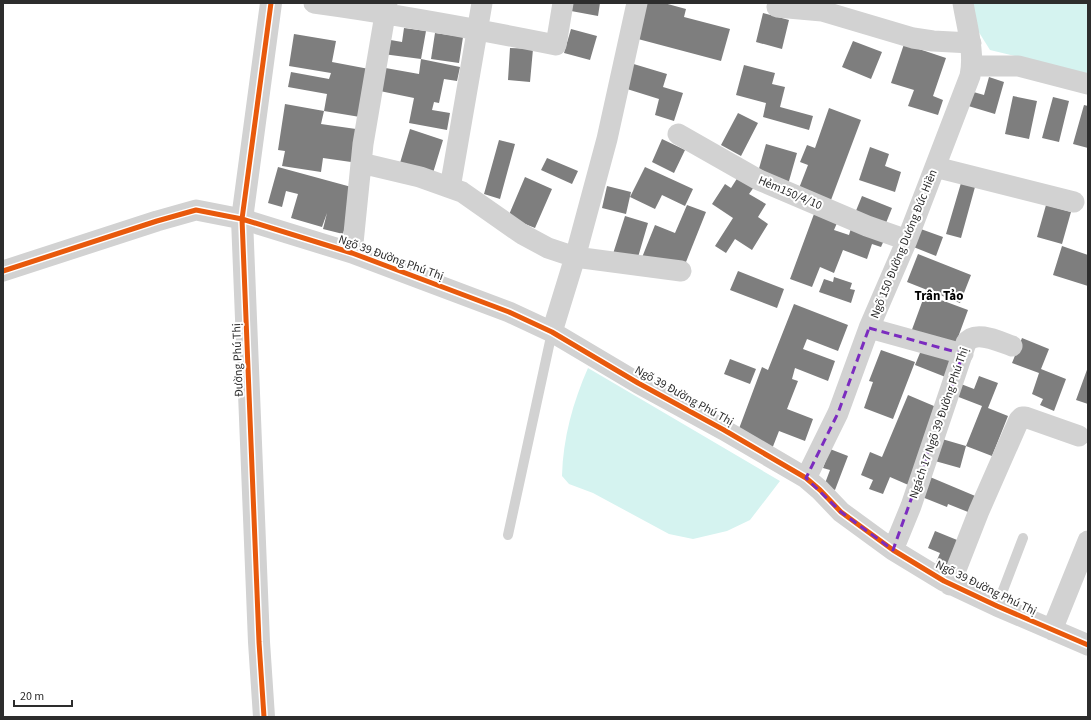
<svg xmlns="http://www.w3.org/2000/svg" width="1091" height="720" viewBox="0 0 1091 720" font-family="'Source Sans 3',sans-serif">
  <rect width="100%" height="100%" fill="#fff"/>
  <path fill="#d5f3f0" d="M968 3H1088V74L990 50 975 26Z
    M588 368 780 481 750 520 727 531 693 539 669 534 593 493 569 484 562 476C563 438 573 402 588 368Z"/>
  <path fill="#7e7e7e" d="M572 3H600L598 16 571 11Z
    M647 3H664L686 9 684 17 730 29 721 61 638 39Z
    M763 13 789 20 782 49 756 42Z
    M404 28 426 31 421 59 460 67 457 81 444 79 439 103 434 102 432 110 450 113 447 130 409 123 414 98 375 90 380 67 419 74 421 59 383 54 385 39 402 42Z
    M571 29 597 36 590 60 564 53Z
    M435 33 463 37 459 63 431 59Z
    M294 34 336 41 332 62 369 69 360 117 324 111 327 94 288 87 291 72 329 79 331 73 289 66Z
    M853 41 882 52 871 79 842 67Z
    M904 44 946 58 933 96 943 100 938 115 908 106 914 90 891 83Z
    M510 48 533 49 530 82 508 80Z
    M627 62 667 74 663 87 683 93 674 121 655 115 659 99 627 89Z
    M744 65 775 73 772 84 785 87 780 107 813 116 809 130 763 117 766 103 736 95Z
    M989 77 1004 82 995 114 965 105 970 91 984 95Z
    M1013 96 1037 101 1029 139 1005 134Z
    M1053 97 1069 101 1059 142 1042 138Z
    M285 104 324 111 321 124 363 130 358 163 323 158 321 172 282 166 285 151 278 150Z
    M1084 105 1088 106V148L1073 144Z
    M829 108 861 120 828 208 796 196 808 165 800 162 807 145 815 148Z
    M738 113 758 123 741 156 721 145Z
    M410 129 443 140 433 173 400 163Z
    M662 139 685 150 674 173 652 162Z
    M499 140 515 144 500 199 484 194Z
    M766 144 797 153 787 188 756 179Z
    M870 147 889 154 885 166 901 172 895 192 859 180Z
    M547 158 578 171 572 184 541 170Z
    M278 167 355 188 343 234 323 229 327 213 322 227 291 218 298 194 286 191 282 207 268 203Z
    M645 167 693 189 685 206 662 195 655 209 630 197Z
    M525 177 552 189 535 228 508 217Z
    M738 177 754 187 749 194 766 204 758 217 768 224 752 250 735 239 726 253 715 246 733 218 712 204 725 184 731 188Z
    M961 183 975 187 961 238 946 234Z
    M607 186 631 192 626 214 602 208Z
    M862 196 892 208 886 223 853 218Z
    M687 205 706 212 684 267 641 260 655 225 675 233Z
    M1046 205 1071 212 1062 244 1037 237Z
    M814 214 837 223 834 230 849 235 852 225 885 238 881 247 872 244 867 259 843 250 834 273 820 267 812 287 790 279Z
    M625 216 648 223 636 264 612 257Z
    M918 228 943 237 936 256 911 246Z
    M1062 246 1088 255V286L1053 275Z
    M918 254 971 275 960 303 907 282Z
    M738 271 784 289 777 308 730 290Z
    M834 277 852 283 850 289 855 290 851 303 819 292 824 279 833 282Z
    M925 294 968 310 953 351 910 335Z
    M794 304 848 325 838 351 807 339 803 349 835 361 828 381 795 368 792 379 798 381 787 409 813 419 805 441 779 431 772 449 737 434 762 367 768 370Z
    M1022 338 1049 349 1041 369 1066 379 1054 411 1040 405 1043 399 1032 394 1039 373 1012 363Z
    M922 348 955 360 948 378 915 365Z
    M881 350 915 362 893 419 864 408 873 382 869 381Z
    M730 359 756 369 750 384 724 374Z
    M1088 367V404L1076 400Z
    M979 376 998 383 988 408 1008 416 992 456 966 446 982 406 956 396 961 384 974 389Z
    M908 395 941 409 913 487 890 477 883 494 869 489 873 480 861 475 870 452 882 457Z
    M942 439 966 446 960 468 935 461Z
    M830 449 848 456 835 490 824 486 830 470 823 468Z
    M930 477 980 498 973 514 948 504 947 507 922 497Z
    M935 531 962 542 947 579 932 572 940 553 928 548Z"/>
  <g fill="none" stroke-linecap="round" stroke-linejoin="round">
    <path stroke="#d2d2d2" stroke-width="10" d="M508 535 552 332
      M997 606 1023 538"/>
    <path stroke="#d2d2d2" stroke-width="21" d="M314 3C395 14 476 29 556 45L563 3
      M777 7 822 11 913 38 933 41 971 43
      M972 66H1018L1088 84
      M678 134 759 180 867 226 907 240
      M361 163 420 177 462 192 522 234 548 248 575 257 681 271
      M935 167 1074 202
      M450 188 482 3
      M352 253 363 144 387 3
      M3 271 157 221 196 210 242 219 352 253 509 312 552 332 638 383 724 430 806 478 820 490 841 512 893 550 944 581 997 606 1088 645
      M869 328 963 354
      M552 332 576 254 607 139 637 3
      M806 478 838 413 869 328 907 240 970 76C975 53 967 27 963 3
      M893 550 911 506 966 343C975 329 1000 342 1012 346
      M950 585 979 511 1019 420 1022 417H1025L1079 436
      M1052 630 1088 541"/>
    <path stroke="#d2d2d2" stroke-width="22" d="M264 717 259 642 242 219 271 3"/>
    <g stroke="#fff" stroke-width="8">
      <path id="cycleway" d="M3 271 157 221 196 210 242 219 352 253 509 312 552 332 638 383 724 430 806 478 820 490 841 512 893 550 944 581 997 606 1088 645
        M264 717 259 642 242 219 271 3"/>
    </g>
    <use href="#cycleway" stroke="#e8590c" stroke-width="5"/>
  </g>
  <path fill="none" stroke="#7b2cbf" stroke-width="3" stroke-dasharray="8 5" stroke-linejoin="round" d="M869 328 963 354 893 550 841 512 806 478 838 413Z"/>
  <g text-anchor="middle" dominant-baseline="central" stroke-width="4" stroke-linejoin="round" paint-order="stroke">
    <g font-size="12" fill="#2d2d2d" stroke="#fff">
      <text transform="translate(790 193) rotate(23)">Hẻm150/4/10</text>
      <text transform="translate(904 244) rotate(-68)">Ngõ 150 Đường Dương Đức Hiền</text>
      <text transform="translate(391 258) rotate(20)">Ngõ 39 Đường Phú Thị</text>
      <text transform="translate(238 360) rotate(-92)">Đường Phú Thị</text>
      <text transform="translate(684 396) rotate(29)">Ngõ 39 Đường Phú Thị</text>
      <text transform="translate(939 423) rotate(-71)">Ngách 17 Ngõ 39 Đường Phú Thị</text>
      <text transform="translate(986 588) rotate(26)">Ngõ 39 Đường Phú Thị</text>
    </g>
    <g font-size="13" font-weight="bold" fill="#000" stroke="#fff">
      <text x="939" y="296">Trân Tảo</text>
    </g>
  </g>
  <rect width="1091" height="720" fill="none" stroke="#2d2d2d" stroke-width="8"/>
  <path d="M14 700v6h58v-6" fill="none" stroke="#2d2d2d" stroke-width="2"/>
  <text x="20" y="700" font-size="12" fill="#2d2d2d" stroke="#ffffff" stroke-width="3" paint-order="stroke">20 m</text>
</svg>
